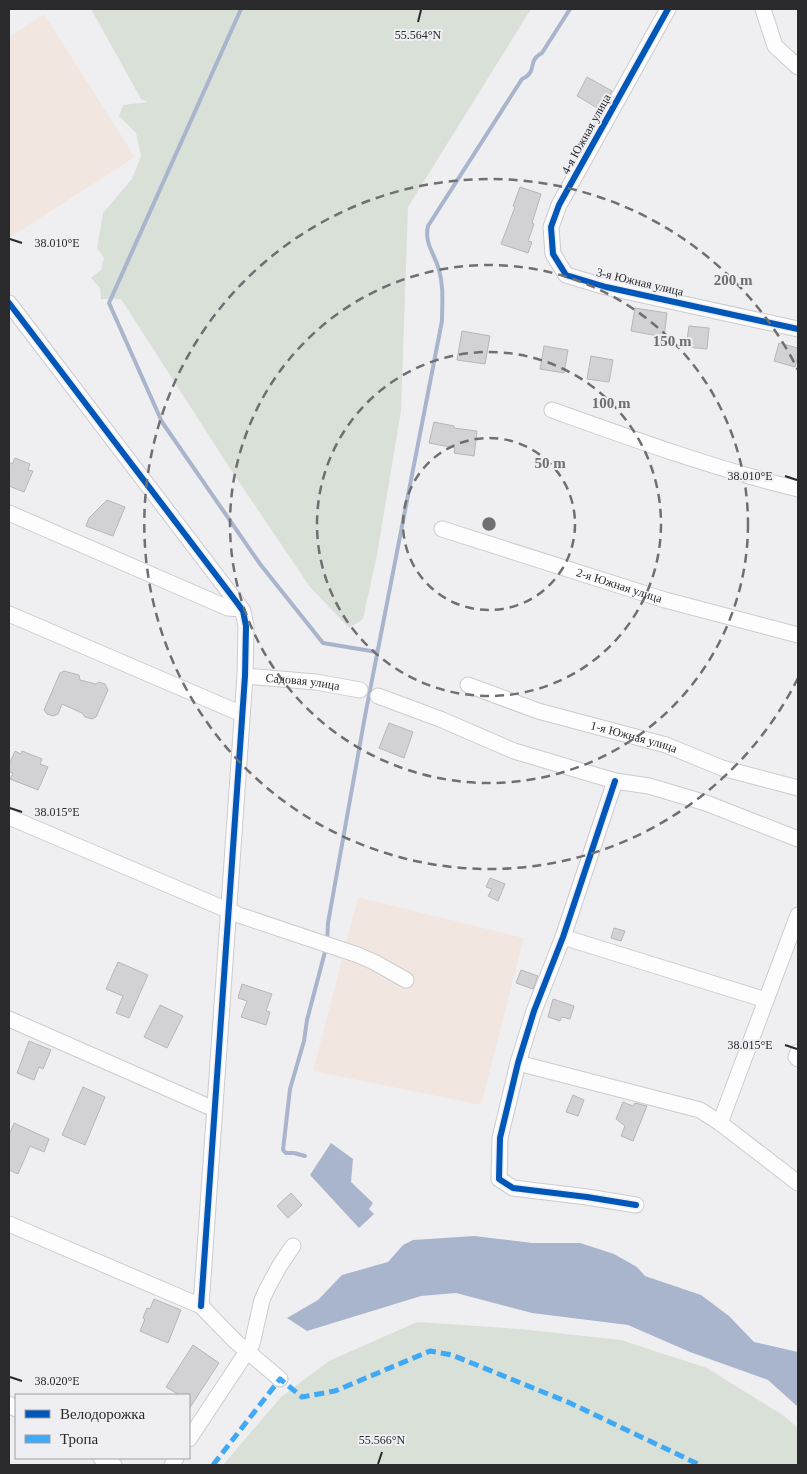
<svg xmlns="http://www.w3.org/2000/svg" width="807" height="1474" viewBox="0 0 807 1474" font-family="'Times New Roman',serif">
  <rect width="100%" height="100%" fill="#efeff2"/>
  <path fill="#f2e7e0" d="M44 14 135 157 9 238V37Z
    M358 897 524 938 481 1105 313 1071Z"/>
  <path fill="#d8e0d8" d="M91 9H531L408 207 401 411 377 555 363 619 349 628 310 587 233 473 121 299H101L100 288 91 278 101 270 104 258 97 248 103 213 132 179 141 156 136 133 119 116 123 105 148 102 141 99Z
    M417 1322 520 1329 621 1340 707 1368 784 1416 798 1428V1465H223L281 1397 329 1361Z"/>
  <path fill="#a9b5cc" d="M331 1143 353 1159 351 1182 373 1203 369 1209 374 1214 359 1228 310 1175Z
    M474 1236 532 1243H580L614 1254 637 1267 645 1276 701 1295 729 1316 754 1342 798 1352V1407L768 1380 690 1352 628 1325 532 1313 456 1293 421 1296 307 1331 287 1318 318 1300 342 1275 388 1262 403 1245 413 1240Z"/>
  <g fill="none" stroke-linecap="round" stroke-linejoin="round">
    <path stroke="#a9b5cc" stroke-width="4" d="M241 9 109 303 162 422 260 564 323 643 377 652
      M327 942 328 923 365 716 442 321C442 304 444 287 439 270 435 254 424 244 428 226L522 79C539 71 526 61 542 53L570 9
      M305 1156 294 1153H286L283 1150 290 1089 304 1041 307 1020 326 948"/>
  </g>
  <path fill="#d2d2d5" stroke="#b7b7b9" d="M587 77 612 91 601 110 577 96Z
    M520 187 541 194 532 223 534 224 528 241 532 242 528 253 501 244 515 207 513 206Z
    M635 308 667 313 664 337 631 331Z
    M689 326 709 328 707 349 686 347Z
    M462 331 490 336 485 364 457 360Z
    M779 343 798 348V356L795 367 774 361Z
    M544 346 568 350 564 373 540 369Z
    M591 356 613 360 609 382 587 379Z
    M434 422 454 426V428L477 431 474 456 454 453 455 448 429 443Z
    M15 458 30 464 28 470 33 471 24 492 9 486V462L12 464Z
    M107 500 125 507 113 536 86 526 89 518Z
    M64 671 79 675 80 680 96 684 99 682 105 684 108 690 96 717 92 719 85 717 82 713 62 704 58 714 53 716 47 714 44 710 60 673Z
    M389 723 413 732 404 758 379 748Z
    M15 751 21 754 22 751 42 759 40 764 48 767 38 790 10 779 13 773 9 772V765Z
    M490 878 505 884 498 901 488 896 492 889 486 887Z
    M614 928 625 931 621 941 611 938Z
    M118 962 148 975 129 1018 116 1013 123 996 106 989Z
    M521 970 538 976 533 989 516 983Z
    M242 984 272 994 266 1011 270 1012 266 1025 241 1017 247 1001 238 998Z
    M553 999 574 1006 570 1019 562 1017 560 1021 548 1017Z
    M160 1005 183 1016 167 1048 144 1037Z
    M29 1041 51 1050 43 1069 39 1067 34 1080 17 1073Z
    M83 1087 105 1097 85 1145 62 1135Z
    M573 1095 584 1100 578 1116 566 1112Z
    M623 1102 633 1106 635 1103 647 1106 633 1141 621 1136 625 1126 616 1119Z
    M14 1123 49 1139 44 1152 30 1146 18 1174 9 1170V1135Z
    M291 1193 302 1205 288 1218 277 1206Z
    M154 1299 181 1310 168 1343 140 1331 145 1319 143 1318 147 1308 150 1309Z
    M193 1345 219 1363 189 1409V1395H179L166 1387Z"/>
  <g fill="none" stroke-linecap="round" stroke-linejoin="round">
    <g stroke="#ccccce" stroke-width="17">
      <g id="minor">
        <path d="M668 9 559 205 551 227 553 254 566 275 606 287 798 329"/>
        <path d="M763 9 775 46 798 67"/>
        <path d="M9 303 238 604 243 611 246 626 245 676 201 1306"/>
        <path d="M552 410C633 439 715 469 798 489"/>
        <path d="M9 513 228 608 241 609"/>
        <path id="s1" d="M442 529 665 600 798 635"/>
        <path d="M9 614 242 714"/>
        <path id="s2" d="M245 676 316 682 360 690"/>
        <path id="s3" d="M468 685 538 711 666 745 722 768 798 788"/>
        <path d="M378 696 440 719 514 751 615 781 649 786 706 803 798 839"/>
        <path d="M615 781 563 937 534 1011 518 1063 500 1138 499 1179 513 1188 587 1197 636 1205"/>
        <path d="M9 817 239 915 358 955 374 962 406 980"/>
        <path d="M563 937 766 1000"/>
        <path d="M9 1019 214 1109"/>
        <path d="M798 1052 796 1057 798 1059"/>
        <path d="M518 1063 700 1110 720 1123 798 1183"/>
        <path d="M720 1123 798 915"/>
        <path d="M9 1224 201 1306 235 1341 280 1379"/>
        <path d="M9 1404 16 1409"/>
        <path d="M189 1439 252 1344 262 1300 267 1289 280 1265 293 1246"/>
        <path d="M101 1458 114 1465"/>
        <path d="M172 1465 176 1458"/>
      </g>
    </g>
    <use href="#minor" stroke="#fdfdfd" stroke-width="15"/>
    <path stroke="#3fa9f5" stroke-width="5" stroke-dasharray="10 5" stroke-linecap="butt" d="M213 1465 280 1379 302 1397 335 1391 430 1351 452 1355 570 1403 700 1465"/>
    <g stroke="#eeeef3" stroke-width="9">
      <path id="cycleway" d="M668 9 559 205 551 227 553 254 566 275 606 287 798 329
        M9 303 238 604 243 611 246 626 245 676 201 1306
        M615 781 563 937 534 1011 518 1063 500 1138 499 1179 513 1188 587 1197 636 1205"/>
    </g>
    <use href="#cycleway" stroke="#0057b8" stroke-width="6"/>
  </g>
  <path fill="none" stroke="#2a292b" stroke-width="2" d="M418 22 421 10M10 239 22 243M785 476 797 480M10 808 22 812M785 1045 797 1049M10 1377 22 1381M378 1464 382 1452"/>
  <g fill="none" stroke="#6f6e71" stroke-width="2.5" stroke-dasharray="9 6">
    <circle cx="489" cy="524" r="86"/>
    <circle cx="489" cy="524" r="172"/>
    <circle cx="489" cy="524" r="259"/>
    <path d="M798 678A345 345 0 1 1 798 370"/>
  </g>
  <g text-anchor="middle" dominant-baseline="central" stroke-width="4" stroke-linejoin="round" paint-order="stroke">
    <g font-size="12" fill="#2a292b" stroke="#eeeef3">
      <text transform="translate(586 134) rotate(-61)">4-я Южная улица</text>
      <text transform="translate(640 282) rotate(13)">3-я Южная улица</text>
      <text stroke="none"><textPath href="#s1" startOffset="186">2-я Южная улица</textPath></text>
      <text stroke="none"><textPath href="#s2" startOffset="58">Садовая улица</textPath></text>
      <text stroke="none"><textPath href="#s3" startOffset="174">1-я Южная улица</textPath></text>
    </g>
  </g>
  <g font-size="12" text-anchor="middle" fill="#2a292b" stroke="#eeeef3" stroke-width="4" stroke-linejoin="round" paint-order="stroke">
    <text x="418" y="39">55.564°N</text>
    <text x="57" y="247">38.010°E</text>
    <text x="750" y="480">38.010°E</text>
    <text x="57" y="816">38.015°E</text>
    <text x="750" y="1049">38.015°E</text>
    <text x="57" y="1385">38.020°E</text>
    <text x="382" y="1444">55.566°N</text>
  </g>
  <circle cx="489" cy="524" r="8" fill="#6f6e71" stroke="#eeeef3" stroke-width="2.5"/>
  <g font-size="15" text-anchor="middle" font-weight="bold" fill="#6f6e71" stroke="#eeeef3" stroke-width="4" stroke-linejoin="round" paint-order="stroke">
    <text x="733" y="285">200 m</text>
    <text x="672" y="346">150 m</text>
    <text x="611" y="408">100 m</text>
    <text x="550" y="468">50 m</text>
  </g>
  <rect width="807" height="1474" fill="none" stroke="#2a292b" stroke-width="20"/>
  <rect x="15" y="1394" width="175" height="65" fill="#eeeef3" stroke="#a09fa3"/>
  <rect x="25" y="1410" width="25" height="8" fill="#0057b8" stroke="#a09fa3"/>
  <text x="60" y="1419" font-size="15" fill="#2a292b">Велодорожка</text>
  <rect x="25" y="1435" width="25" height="8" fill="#3fa9f5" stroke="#a09fa3"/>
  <text x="60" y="1444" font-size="15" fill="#2a292b">Тропа</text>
</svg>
